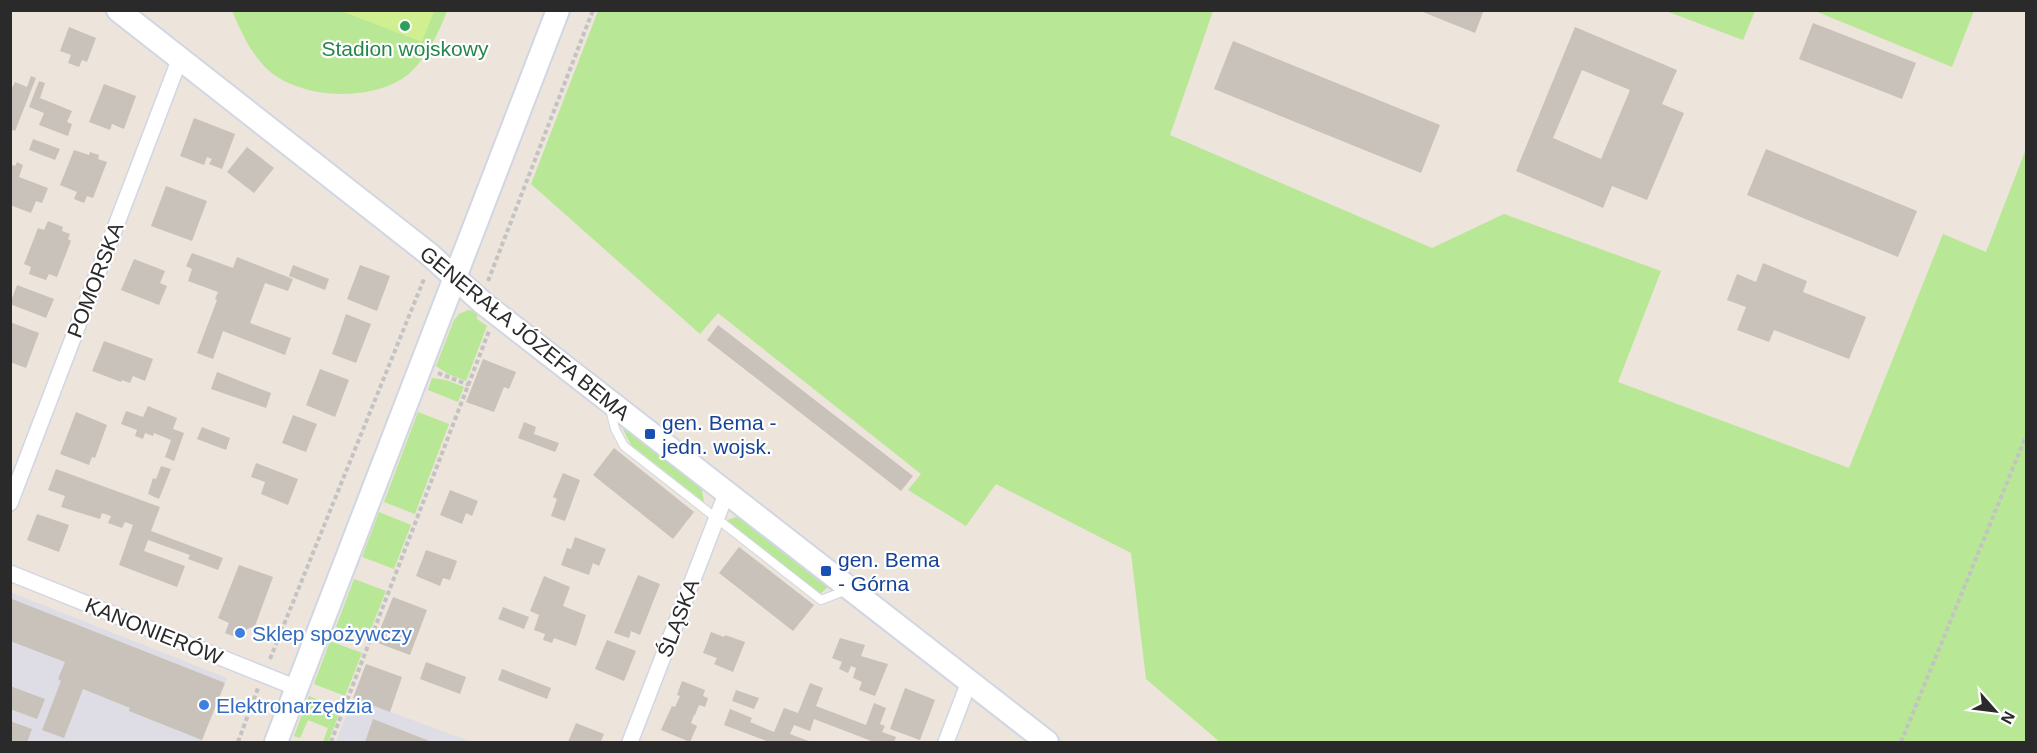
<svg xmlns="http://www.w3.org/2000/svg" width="2037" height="753" viewBox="0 0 2037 753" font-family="Arial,sans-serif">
  <rect width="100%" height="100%" fill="#ede4db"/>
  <path fill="#dedce5" d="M10 592 227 678 201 742H11Z
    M353 698 472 742H336Z"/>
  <path fill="#b8e795" d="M232 11H447C439 32 429 53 413 70 379 104 297 101 264 66 249 50 241 31 232 11Z
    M598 11H1213L1170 135 1432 248 1504 214 1661 271 1618 382 1849 468 1943 234 1986 252 2026 149V742H1220L1146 679 1131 553 996 484 966 526 908 490 921 474 718 313 700 334 531 184Z
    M1666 11 1755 10V11L1743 40Z
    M1815 11V10L1974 11 1952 67Z
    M468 310 478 312 477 319 487 326 466 381 448 374 436 366 454 320 459 314Z
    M432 378 446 380 464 387 458 402 428 390Z
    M418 412 449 424 415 514 384 502Z
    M620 423 696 481 702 490 704 502 631 445Z
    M379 512 411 525 394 569 362 557Z
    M736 517 744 520 829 586 820 594 727 520Z
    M354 579 386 591 367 639 336 627Z
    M330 641 362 653 345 696 314 684Z
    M309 696 341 709 328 742H323L328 728 308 720 300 738 294 736Z"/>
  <path fill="#cfef90" d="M341 11H434L422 42Z"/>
  <path fill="#c8c2ba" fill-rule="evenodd" d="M1418 10H1484L1475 33Z
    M1813 23 1916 63 1902 99 1799 59Z
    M69 27 96 38 87 62 82 60 79 67 68 63 71 55 60 51Z
    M1575 27 1677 70 1662 104 1684 113 1647 200 1612 186 1603 208 1516 171ZM1582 70 1630 90 1601 159 1553 138Z
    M1233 41 1440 125 1421 173 1214 89Z
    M31 76 36 78 15 131 10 129V92L15 82 27 87Z
    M39 81 45 83 40 98 72 111 67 122 72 124 68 136 39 125 44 113 29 107Z
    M104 84 136 96 124 129 112 124 110 130 89 122Z
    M194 118 235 134 222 169 209 164 212 159 207 157 204 165 180 156Z
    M33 139 60 149 55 160 29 150Z
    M247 147 274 168 254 193 227 172Z
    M1766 149 1917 211 1898 257 1747 195Z
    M74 150 89 155 90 152 99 155 98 159 107 162 93 198 87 196 84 203 74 199 77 192 60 185Z
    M17 162 23 165 19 177 48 188 42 203 36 201 31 213 10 205V164L15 166Z
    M166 186 207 201 192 241 151 226Z
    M48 221 63 227 62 231 70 234 68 239 71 241 57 277 49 274 46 280 29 274 31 267 24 264 38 228 44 230Z
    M192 253 233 268 237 257 293 279 288 291 265 283 250 323 291 338 285 355 223 331 213 359 197 353 217 300 215 299 218 292 188 281 192 269 186 266Z
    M134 259 165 271 160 283 167 286 159 305 121 290Z
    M1763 263 1807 281 1803 292 1866 317 1849 359 1774 330 1769 342 1737 330 1746 307 1727 300 1737 274 1756 282Z
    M293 265 329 279 325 290 289 276Z
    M360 265 390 276 377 311 347 299Z
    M17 285 54 299 46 318 10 304Z
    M346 314 371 324 356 363 332 354Z
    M10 322 39 333 26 368 10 362Z
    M718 325 913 476 901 491 707 340Z
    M104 341 153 359 145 381 133 376 130 383 122 380 121 382 92 371Z
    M483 359 516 372 509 389 504 387 494 412 466 402Z
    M320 369 349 380 335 417 306 405Z
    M217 372 271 393 266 408 211 389Z
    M148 406 177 418 173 429 184 433 174 461 165 457 171 440 154 433 153 436 145 433 143 439 135 436 137 430 121 424 126 411 143 417Z
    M76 412 107 425 95 458 92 457 89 465 60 454Z
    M293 415 317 424 306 452 282 443Z
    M524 422 536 427 534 434 559 443 555 452 518 438Z
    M202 427 230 438 226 450 197 439Z
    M614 448 694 512 673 539 593 475Z
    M256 463 298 479 288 505 261 494 265 482 251 477Z
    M161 466 171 469 159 499 148 494 153 478 156 479Z
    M56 469 160 507 151 531 223 558 218 570 188 559 190 555 148 540 144 551 185 566 177 587 119 565 133 525 125 522 122 528 108 523 111 516 102 513 100 519 61 507 65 496 48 490Z
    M563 473 580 480 565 521 551 516 557 499 553 497Z
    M450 490 478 501 472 516 466 513 462 524 440 515Z
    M37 514 69 525 59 552 27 540Z
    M575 537 606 549 599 566 593 563 589 575 561 565 567 548 571 549Z
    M739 547 814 605 793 631 719 573Z
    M426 550 457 561 450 580 443 578 440 586 416 576Z
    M239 565 273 577 255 626 247 629 243 640 225 633 229 623 218 618Z
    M638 575 660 584 640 635 631 631 629 638 614 633Z
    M544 576 570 587 563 606 586 615 576 646 554 638 552 643 543 640 545 634 534 630 539 615 530 611Z
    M393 597 427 610 410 655 375 642Z
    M12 599 225 683 202 740 129 711 130 708 83 689 64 738 42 730 61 681 58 679 65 662 10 641Z
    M503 607 529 617 524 629 498 619Z
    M711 632 724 637 725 635 745 642 733 672 714 664 717 658 703 653Z
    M840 638 865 645 861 656 888 664 875 696 859 690 862 682 853 678 856 668 851 666 848 673 839 669 842 662 832 658Z
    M607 640 636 651 624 681 595 669Z
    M426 662 466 677 460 694 420 679Z
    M366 664 402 677 390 712 353 698Z
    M502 669 551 688 547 699 498 680Z
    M682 681 705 690 703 696 708 698 705 707 699 705 695 715H694L691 723 697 726 690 742 661 730 672 706 675 707 680 696 677 695Z
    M810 683 823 688 816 706 866 725 874 703 886 708 880 724 885 726 882 732 896 737 894 742H874L814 719 810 731 794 725 790 734 811 742H769L724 725 730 709 752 718 750 722 774 732 784 708 798 713Z
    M10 686 45 699 37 719 10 709Z
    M905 688 935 700 920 740 890 729Z
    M736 690 759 698 754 709 732 701Z
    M373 719 432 742H365Z
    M10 721 32 729 27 742H10Z
    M576 723 604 734 601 741 568 742Z"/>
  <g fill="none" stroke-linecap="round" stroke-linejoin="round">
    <g stroke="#d1d6e4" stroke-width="10">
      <path id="lane" d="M610 409 615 429 624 446 821 600 847 590"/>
    </g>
    <g stroke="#d1d6e4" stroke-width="18">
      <path id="street" d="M10 503 180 58
        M10 573 297 688
        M630 742 726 494
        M946 742 969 682"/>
    </g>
    <g stroke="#d1d6e4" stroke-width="26">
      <path id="secondary" d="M118 10 429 254 483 303 1047 742
        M276 742 558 10"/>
    </g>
    <path stroke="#c3c3c3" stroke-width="4" stroke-dasharray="4.5 3" stroke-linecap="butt" d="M488 281 593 10
      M438 373 469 385
      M270 659 424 279
      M238 742 258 688
      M331 742 489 331
      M1901 742 2026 436"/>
    <use href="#lane" stroke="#fff" stroke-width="8"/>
    <use href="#street" stroke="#fff" stroke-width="15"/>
    <use href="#secondary" stroke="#fff" stroke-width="22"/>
  </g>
  <circle fill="#2e9e5b" stroke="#fff" stroke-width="2" cx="405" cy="26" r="6"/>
  <g fill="#1a4fb4" stroke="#fff" stroke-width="2">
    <rect x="644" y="428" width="12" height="12" rx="3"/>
    <rect x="820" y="565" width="12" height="12" rx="3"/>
  </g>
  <g fill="#3f7fe0" stroke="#fff" stroke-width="2">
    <circle cx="240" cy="633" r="6"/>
    <circle cx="204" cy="705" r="6"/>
  </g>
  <g text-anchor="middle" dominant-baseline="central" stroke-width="4.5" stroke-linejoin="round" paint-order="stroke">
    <g font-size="21" fill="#27864d" stroke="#fff">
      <text x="405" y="48">Stadion wojskowy</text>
    </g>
    <g font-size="21" fill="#2a2a2a" stroke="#fff">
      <text transform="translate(95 280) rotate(-69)">POMORSKA</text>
      <text transform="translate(525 333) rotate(39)">GENERAŁA JÓZEFA BEMA</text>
      <text transform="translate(678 618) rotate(-69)">ŚLĄSKA</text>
      <text transform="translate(154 631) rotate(22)">KANONIERÓW</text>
    </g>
    <g font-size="21" fill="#164399" stroke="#fff" text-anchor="start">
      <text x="662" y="422">gen. Bema -<tspan x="662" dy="24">jedn. wojsk.</tspan></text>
      <text x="838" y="559">gen. Bema<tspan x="838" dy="24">- Górna</tspan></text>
    </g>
    <g font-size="21" fill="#366cbe" stroke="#fff" text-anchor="start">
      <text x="252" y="633">Sklep spożywczy</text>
      <text x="216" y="705">Elektronarzędzia</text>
    </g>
  </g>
  <rect width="2037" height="753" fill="none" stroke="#2a2a2a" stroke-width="24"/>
  <g transform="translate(1995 711) rotate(118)" stroke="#ffffff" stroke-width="4.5" paint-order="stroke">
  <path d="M0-4.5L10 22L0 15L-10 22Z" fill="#2a2a2a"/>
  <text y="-9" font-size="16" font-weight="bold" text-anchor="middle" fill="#2a2a2a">N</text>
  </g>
</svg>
